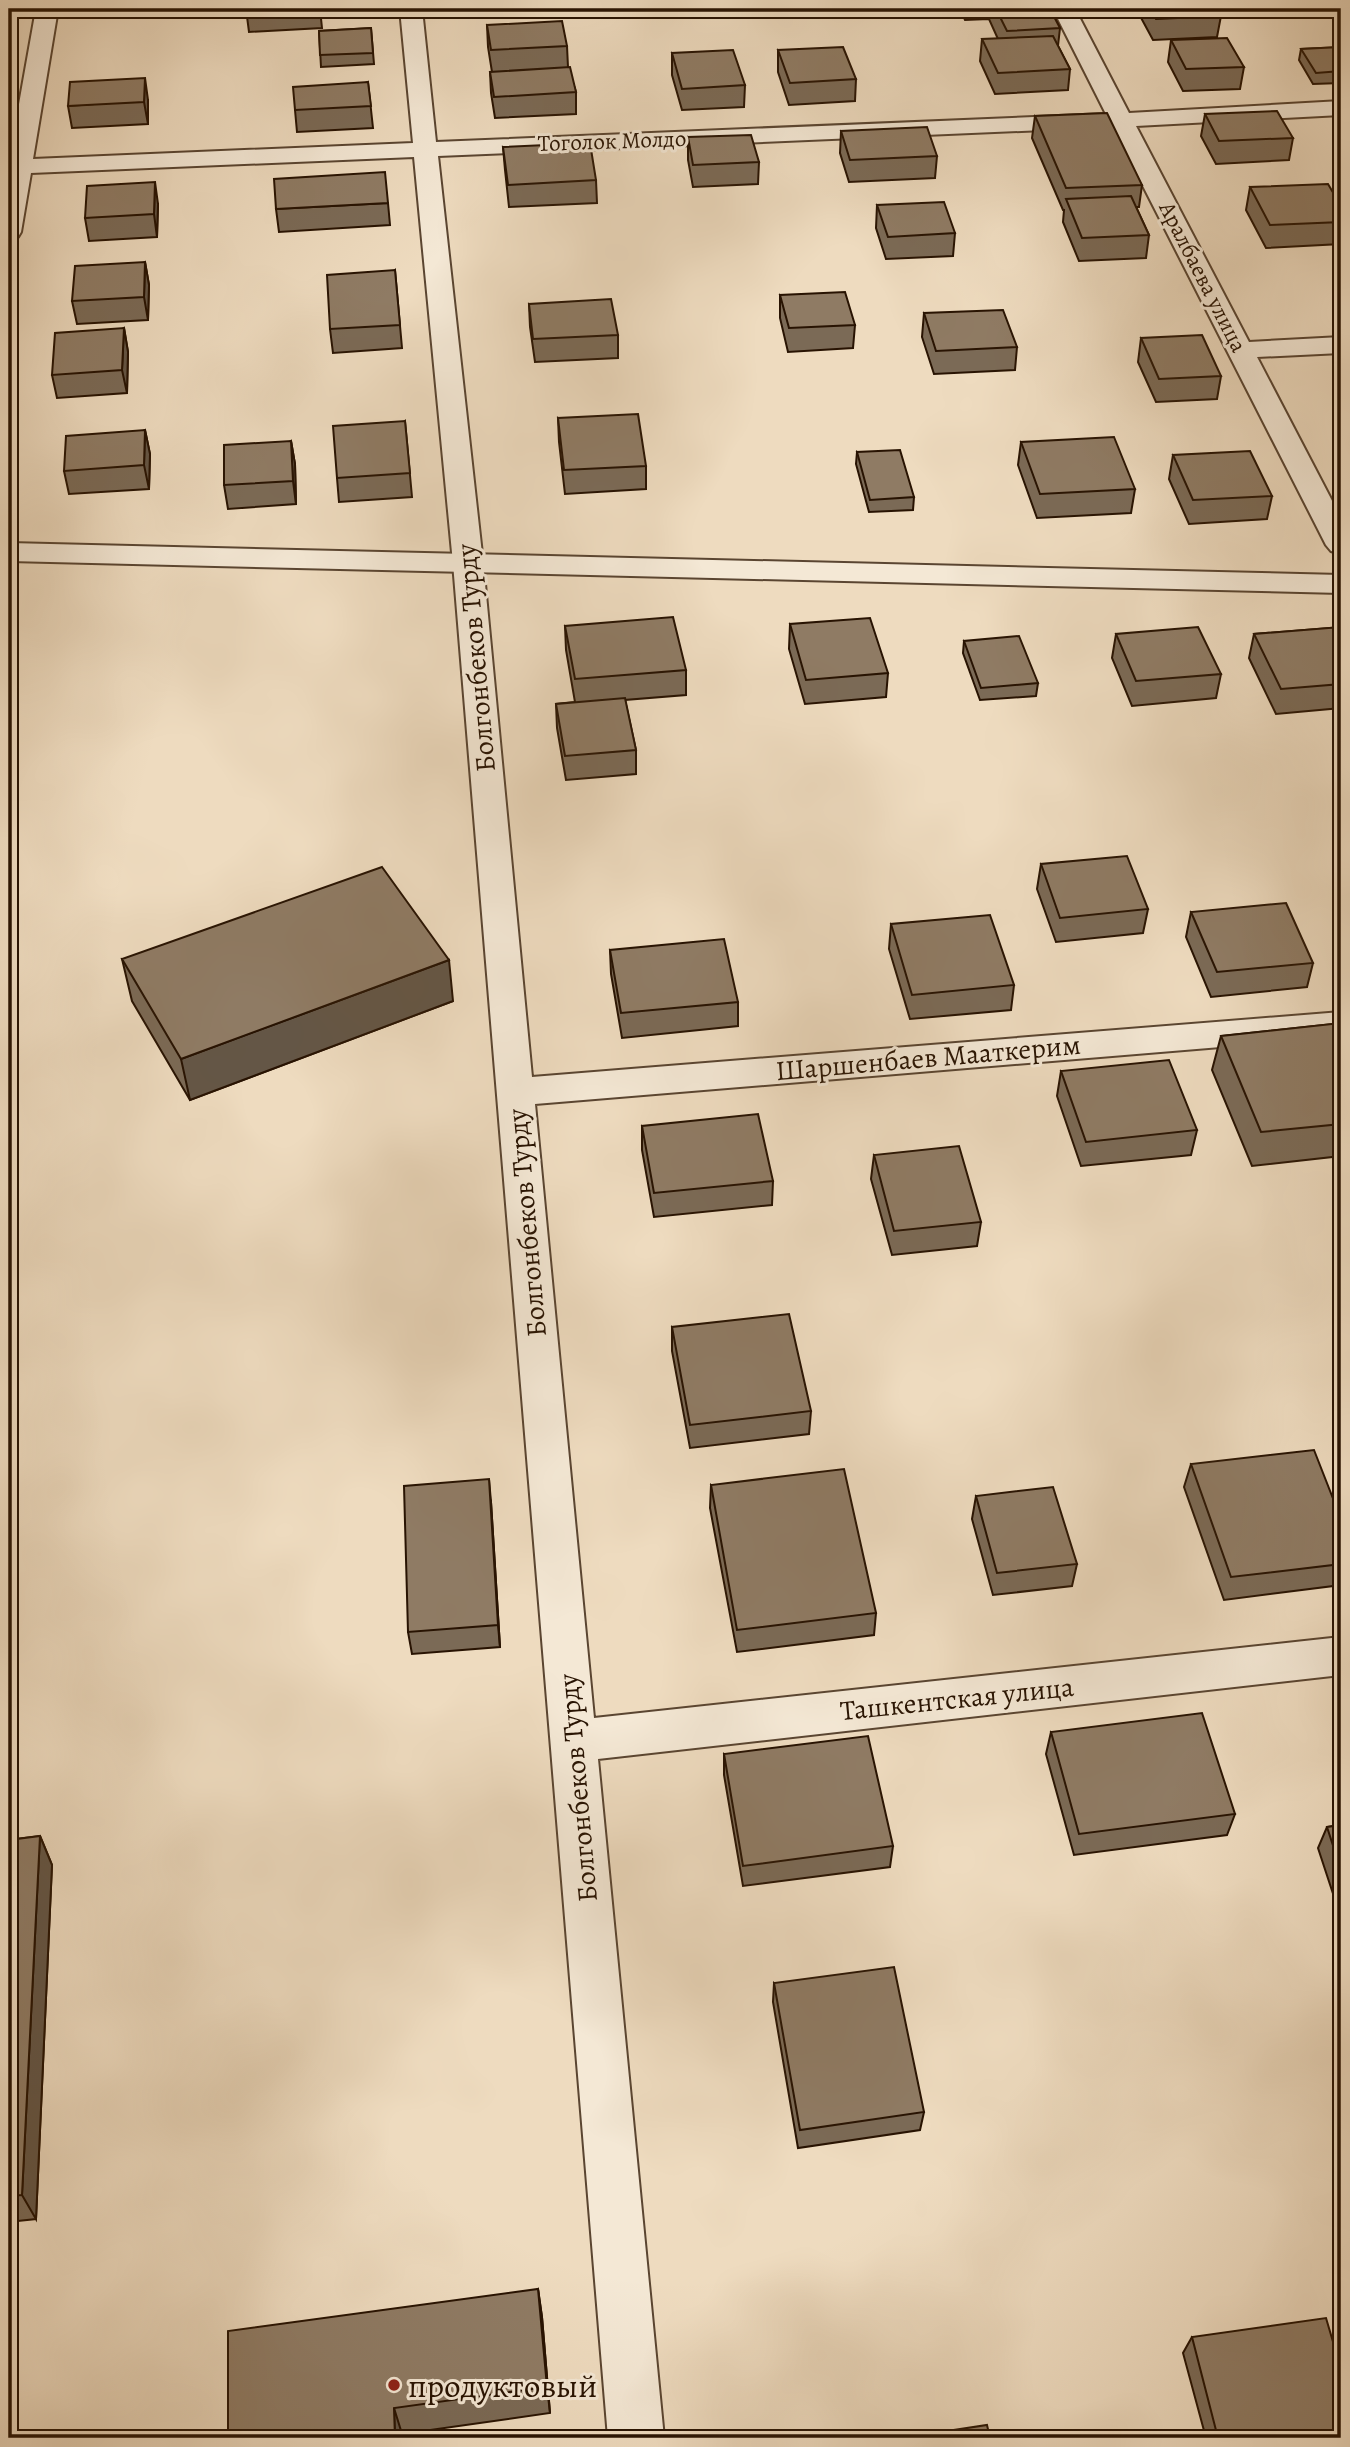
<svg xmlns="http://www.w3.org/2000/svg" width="1350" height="2447" viewBox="0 0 1350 2447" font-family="Alegreya,serif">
  <rect width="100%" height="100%" fill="#eedbbf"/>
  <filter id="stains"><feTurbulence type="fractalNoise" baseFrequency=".00286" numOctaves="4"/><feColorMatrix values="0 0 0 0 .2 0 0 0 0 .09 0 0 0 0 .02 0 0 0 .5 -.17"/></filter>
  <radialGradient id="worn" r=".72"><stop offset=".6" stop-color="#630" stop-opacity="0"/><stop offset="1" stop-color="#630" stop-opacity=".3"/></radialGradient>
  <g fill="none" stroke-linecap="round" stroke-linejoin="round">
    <g stroke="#5a4531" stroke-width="4">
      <path id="minor" d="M36 9H58L33 159 413 143 400 9H422L436 142 1106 114 1053 9H1075L1129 113 1341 101V115L1136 126 1249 342 1341 337V353L1257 357 1341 518V554L1331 551 1326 545 1113 127 438 156 483 563 532 1077 1341 1012V1037L535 1104 594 1718 1341 1637V1675L598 1759 664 2438H608L453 563 414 157 31 173 21 232 18 237 9 239V160Z"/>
    </g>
    <g stroke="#5a4531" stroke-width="4">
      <path id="tertiary" d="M9 543 1341 575V593L9 561Z"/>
    </g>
    <use href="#minor" fill="#f4e8d5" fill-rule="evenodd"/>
    <use href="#tertiary" fill="#f4e8d5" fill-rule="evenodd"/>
  </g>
  <path fill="#7b6a56" stroke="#281302" stroke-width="2" d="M99 9H176V10L100 14Z
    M246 9H320L322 28 249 32Z
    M960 9H1050L1060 28 1058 46 1070 69 1068 90 995 94 980 61 982 39H998L989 19 965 20Z
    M1140 9H1217L1221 16 1217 37 1153 40 1139 14Z
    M487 25 567 46 568 67 576 92V114L495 118 491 93 490 72H492L488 47Z
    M371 28 374 64 321 67 319 31Z
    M1171 40 1244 67 1240 89 1183 91 1168 62Z
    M1341 47V83L1313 84 1299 60 1301 49Z
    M778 50 856 79 855 101 789 105 778 72Z
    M672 53 745 85 744 107 682 110 672 75Z
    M368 82 373 128 297 132 295 110Z
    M148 100V124L72 128 68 106Z
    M1205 114 1293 138 1289 160 1216 164 1201 136Z
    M1035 116 1142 185 1139 207H1136L1149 235 1146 258 1079 261 1063 222 1064 210H1063L1032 138Z
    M841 131 937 156 935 178 849 182 840 153Z
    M688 137 759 162 758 184 693 187 688 160Z
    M503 147 596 180 597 203 509 207 505 170Z
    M1250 187 1341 206V244L1266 248 1246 210Z
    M388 203 390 225 279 232 276 209Z
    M158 204 157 237 89 241 85 218Z
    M877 205 955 233 953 256 886 259 876 228Z
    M145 262 149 285 148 320 77 324 72 301Z
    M395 270 402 348 333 353 330 329Z
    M780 295 855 325 853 348 788 352 780 318Z
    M529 304 618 335V358L535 362 530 327Z
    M924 313 1017 347 1015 370 934 374 922 337Z
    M124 328 128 352 127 393 57 398 52 375Z
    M1141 338 1221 376 1217 399 1156 402 1138 362Z
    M558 418 646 466V489L565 494 559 442Z
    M405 421 412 497 339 502 337 478Z
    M145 430 150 454 149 489 69 494 64 471Z
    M291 441 295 464 296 504 228 509 224 485Z
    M1021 442 1135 489 1131 513 1037 518 1018 465Z
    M857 452 914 497 913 510 869 512 856 464Z
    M1173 455 1272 496 1267 519 1189 524 1169 479Z
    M790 624 888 673 886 697 805 704 789 649Z
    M565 626 686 670V695L625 700 636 750V774L566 780 557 728 556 704 575 702 566 650Z
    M1341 627V708L1276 714 1249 658 1254 634Z
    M1116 634 1221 674 1216 698 1132 706 1112 658Z
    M964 641 1038 683 1036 696 980 700 963 653Z
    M1041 864 1148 909 1143 933 1056 942 1037 889Z
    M1191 912 1313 963 1307 987 1211 997 1186 937Z
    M891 924 1014 985 1011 1010 910 1019 889 949Z
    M610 950 738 1002V1026L622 1038 611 974Z
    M122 959 453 1001 190 1100 132 1001Z
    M1341 1023V1156L1252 1166 1212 1070 1221 1036Z
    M1061 1071 1197 1130 1191 1155 1081 1166 1057 1096Z
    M642 1126 773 1181 772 1205 654 1217 642 1150Z
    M874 1155 981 1222 977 1246 892 1255 871 1179Z
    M672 1327 811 1411 809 1434 690 1448 672 1351Z
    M1191 1464 1341 1519V1585L1224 1600 1184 1487Z
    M711 1485 876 1613 874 1635 737 1652 710 1508Z
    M976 1496 1077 1564 1072 1586 993 1595 972 1519Z
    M491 1502 500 1647 412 1654 408 1632Z
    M1051 1732 1235 1814 1227 1835 1074 1855 1046 1754Z
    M724 1754 893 1846 890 1867 743 1886 724 1775Z
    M1341 1825V1918L1318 1848 1327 1827Z
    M40 1836 52 1865 36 2219 9 2222V1840Z
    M774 1983 924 2112 920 2130 798 2148 773 2002Z
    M538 2289 542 2317 550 2413 402 2434 228 2438Z
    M1192 2337 1341 2438H1206L1183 2353Z"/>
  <path fill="#645646" stroke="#281302" stroke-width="2" d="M145 78 148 100V124L144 102Z
    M155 182 158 204 157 237 154 214Z
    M145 262 149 285 148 320 144 297Z
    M124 328 128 352 127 393 122 370Z
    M145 430 150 454 149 489 144 465Z
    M291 441 295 464 296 504 293 481Z
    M449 960 453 1001 190 1100 181 1059Z
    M489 1479 491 1502 500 1647 498 1625Z
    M40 1836 52 1865 36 2219 22 2195Z
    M538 2289 542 2317 550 2413 547 2387Z
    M394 2408 402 2434V2438H395Z"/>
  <path fill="#8f7b64" stroke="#281302" stroke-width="2" d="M246 9H281L246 11Z
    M996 9H1050L1060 28 1007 31Z
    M1151 9H1217L1221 16 1156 19Z
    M562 21 567 46 491 50 487 25Z
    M371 28 373 53 320 55 319 31Z
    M1053 36 1070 69 998 73 982 39Z
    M1227 38 1244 67 1186 69 1171 40Z
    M843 47 856 79 790 83 778 50Z
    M1341 47V71L1316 73 1301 49Z
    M733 50 745 85 682 89 672 53Z
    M570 67 576 92 494 97 490 72Z
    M145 78 144 102 68 106 70 82Z
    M368 82 371 106 295 110 293 87Z
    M1277 111 1293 138 1219 141 1205 114Z
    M1107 113 1142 185 1066 188 1035 116Z
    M927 127 937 156 850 160 841 131Z
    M751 135 759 162 693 165 688 137Z
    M590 143 596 180 508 185 503 147Z
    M385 172 388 203 276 209 274 179Z
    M155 182 154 214 85 218 87 186Z
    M1328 184 1341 206V222L1270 225 1250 187Z
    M1131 196 1149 235 1082 238 1066 199Z
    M944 202 955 233 888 237 877 205Z
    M145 262 144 297 72 301 75 266Z
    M395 270 400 325 330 329 327 275Z
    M845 292 855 325 789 328 780 295Z
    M611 299 618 335 533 339 529 304Z
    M1003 310 1017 347 936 351 924 313Z
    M124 328 122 370 52 375 55 333Z
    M1202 335 1221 376 1159 379 1141 338Z
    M638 414 646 466 564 470 558 418Z
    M405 421 410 473 337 478 333 426Z
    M145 430 144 465 64 471 66 436Z
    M1114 437 1135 489 1040 494 1021 442Z
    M291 441 293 481 224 485V445Z
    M900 450 914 497 870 500 857 452Z
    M1250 451 1272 496 1193 500 1173 455Z
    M673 617 686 670 575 679 565 626Z
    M870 618 888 673 806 680 790 624Z
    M1198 627 1221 674 1136 681 1116 634Z
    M1341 627V684L1281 689 1254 634Z
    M1019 636 1038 683 981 688 964 641Z
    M625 698 636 750 565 756 556 704Z
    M1127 856 1148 909 1060 918 1041 864Z
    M382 867 449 960 181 1059 122 959Z
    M1286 903 1313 963 1217 972 1191 912Z
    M990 915 1014 985 912 995 891 924Z
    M724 939 738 1002 621 1013 610 950Z
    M1341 1023V1124L1261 1132 1221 1036Z
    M1169 1060 1197 1130 1086 1142 1061 1071Z
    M758 1114 773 1181 654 1193 642 1126Z
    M959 1146 981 1222 894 1231 874 1155Z
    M789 1314 811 1411 690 1425 672 1327Z
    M1314 1450 1341 1519V1564L1231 1577 1191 1464Z
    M844 1469 876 1613 737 1630 711 1485Z
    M489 1479 498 1625 408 1632 404 1486Z
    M1053 1487 1077 1564 997 1573 976 1496Z
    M1202 1713 1235 1814 1079 1834 1051 1732Z
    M868 1736 893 1846 743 1866 724 1754Z
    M1341 1825V1870L1327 1827Z
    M40 1836 22 2195 9 2196V1840Z
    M894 1967 924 2112 800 2130 774 1983Z
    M538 2289 547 2387 394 2408 395 2438H228V2331Z
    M1326 2318 1341 2369V2438H1218L1192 2337Z
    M987 2425 990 2438H901Z"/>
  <circle fill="#8f2418" stroke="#f4e8d5" stroke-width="2.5" cx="394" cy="2385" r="7"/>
  <g text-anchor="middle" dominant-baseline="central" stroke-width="6" stroke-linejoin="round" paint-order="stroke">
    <g font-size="23" fill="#281302" stroke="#f4e8d5">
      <text transform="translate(612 141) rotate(-2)">Тоголок Молдо</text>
      <text transform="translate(1203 277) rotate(63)">Аралбаева улица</text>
    </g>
    <g font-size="28" fill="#281302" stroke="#f4e8d5">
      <text transform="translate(476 658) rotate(-95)">Болгонбеков Турду</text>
      <text transform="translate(928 1058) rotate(-5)">Шаршенбаев Мааткерим</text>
      <text transform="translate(527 1223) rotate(-95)">Болгонбеков Турду</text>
      <text transform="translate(957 1699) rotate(-6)">Ташкентская улица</text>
      <text transform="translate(578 1788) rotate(-95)">Болгонбеков Турду</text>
    </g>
    <g font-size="33" fill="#281302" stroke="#f4e8d5" text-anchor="start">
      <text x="408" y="2385">продуктовый</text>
    </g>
  </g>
  <rect width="1350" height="2447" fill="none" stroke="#eedbbf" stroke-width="35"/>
  <rect x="10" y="10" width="1329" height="2426" fill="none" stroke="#281302" stroke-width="3.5"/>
  <rect x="18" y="18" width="1315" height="2412" fill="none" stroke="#281302" stroke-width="2"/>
  <rect width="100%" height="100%" filter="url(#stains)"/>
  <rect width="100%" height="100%" fill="url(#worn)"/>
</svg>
